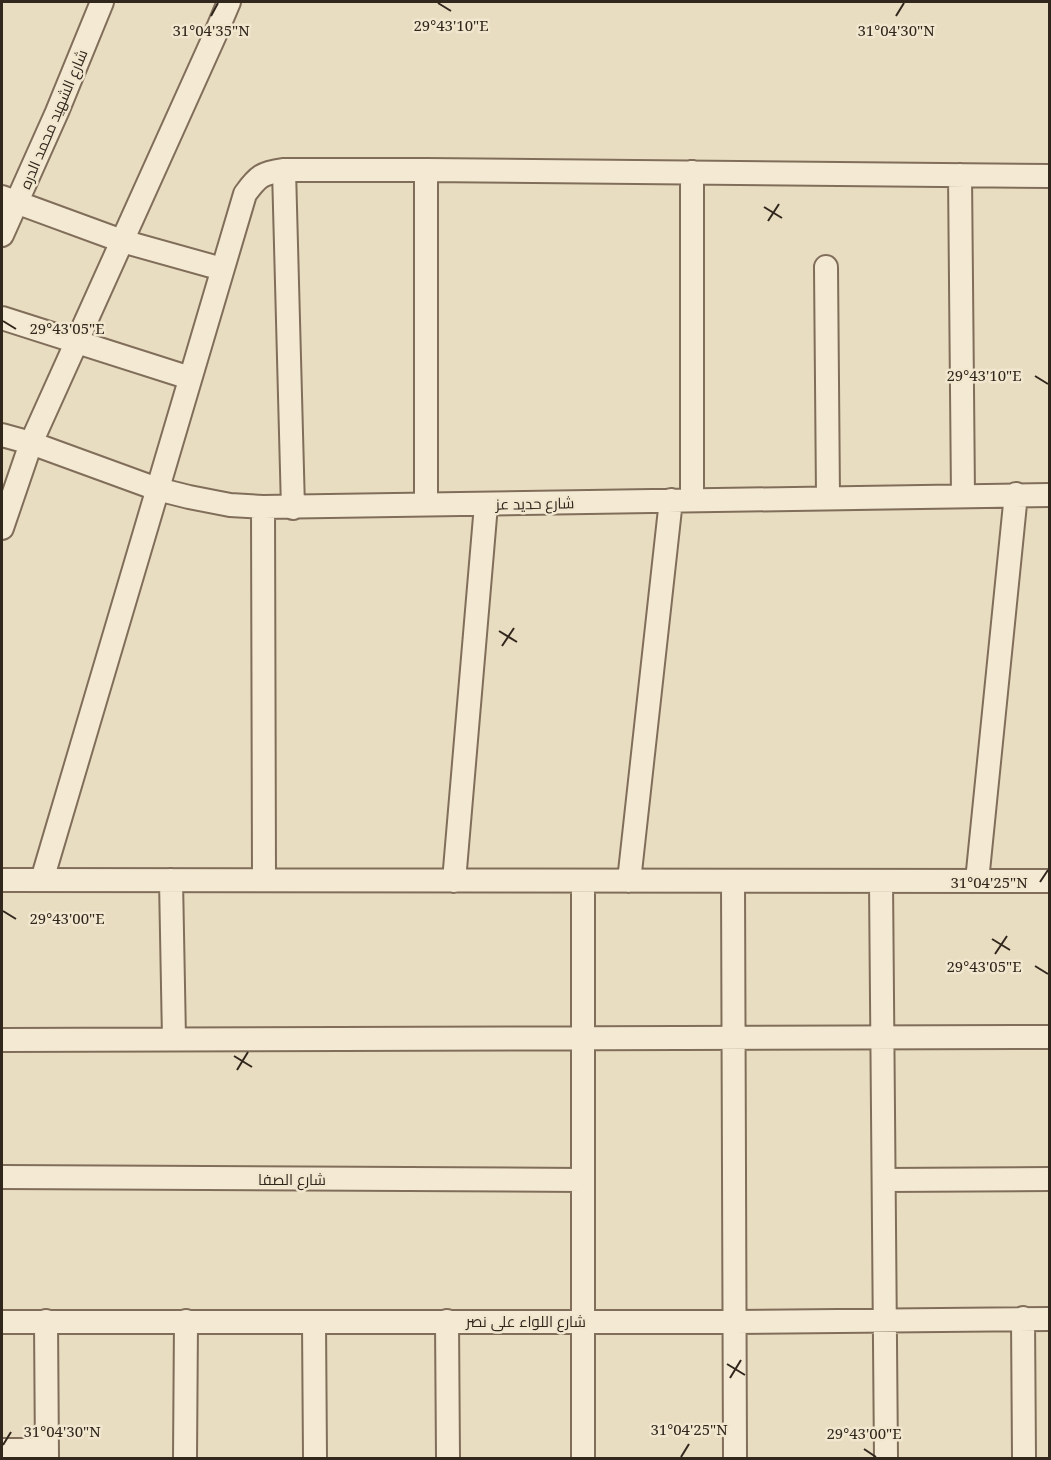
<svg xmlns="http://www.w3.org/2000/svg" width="1051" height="1460" viewBox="0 0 1051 1460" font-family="'Noto Serif',Cairo,serif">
  <rect width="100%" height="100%" fill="#e8dcc1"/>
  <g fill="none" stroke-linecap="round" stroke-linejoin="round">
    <g stroke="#806e5a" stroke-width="26">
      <path id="minor" d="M284 170 293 508
        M426 170V504
        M960 175 963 495
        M2 197 122 241 222 269
        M2 235 57 112 102 2
        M826 267 828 497
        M2 318 190 378
        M2 435 31 443 157 489 189 497 230 505 263 507 1050 495
        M692 500V172
        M263 507 264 880
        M2 528 31 443 215 35 229 2
        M2 880 1050 881
        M42 880 245 194C258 176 262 173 284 170H426L1050 176
        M171 880 174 1039
        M454 881 486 505
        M583 881V1458
        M629 881 671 500
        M733 881 735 1458
        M881 881 886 1458
        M977 881 1016 494
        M2 1040 1050 1037
        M2 1177 583 1180
        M884 1180 1050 1179
        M1023 1318 1024 1458
        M46 1321 47 1458
        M447 1321 448 1458
        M2 1322H734L1050 1319
        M314 1322 315 1458
        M2 1450H47
        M185 1458 186 1321"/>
    </g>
    <use href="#minor" stroke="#f4ead3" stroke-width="22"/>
  </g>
  <path fill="none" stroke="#31271d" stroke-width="2" d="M438 3 451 11M211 16 218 3M896 16 904 3M764 207 782 218M768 221 779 204M3 321 16 329M1035 376 1048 384M499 631 517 642M502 646 514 628M1040 882 1048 870M3 911 16 919M992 939 1010 950M995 954 1007 936M1035 966 1048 974M234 1056 252 1067M237 1070 248 1052M727 1364 745 1375M730 1378 741 1360M3 1445 11 1432M864 1449 876 1457M681 1457 689 1444"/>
  <g text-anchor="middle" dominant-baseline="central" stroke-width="5" stroke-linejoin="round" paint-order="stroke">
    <g font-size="15" fill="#31271d" stroke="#f1e7cf">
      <text transform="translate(53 119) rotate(-67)">شارع الشهيد محمد الدره</text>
      <text transform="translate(535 503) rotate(-1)">شارع حديد عز</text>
      <text x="292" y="1179">شارع الصفا</text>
      <text x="526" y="1321">شارع اللواء على نصر</text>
    </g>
  </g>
  <g font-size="15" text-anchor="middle" fill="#31271d" stroke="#f1e7cf" stroke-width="5" stroke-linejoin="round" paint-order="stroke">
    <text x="451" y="31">29°43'10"E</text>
    <text x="211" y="36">31°04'35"N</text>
    <text x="896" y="36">31°04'30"N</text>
    <text x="67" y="334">29°43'05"E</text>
    <text x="984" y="381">29°43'10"E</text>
    <text x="989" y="888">31°04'25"N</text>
    <text x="67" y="924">29°43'00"E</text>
    <text x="984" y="972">29°43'05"E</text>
    <text x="689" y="1435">31°04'25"N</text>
    <text x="62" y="1437">31°04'30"N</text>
    <text x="864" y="1439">29°43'00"E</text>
  </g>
  <rect width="1051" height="1460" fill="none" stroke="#31271d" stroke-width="6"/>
</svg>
